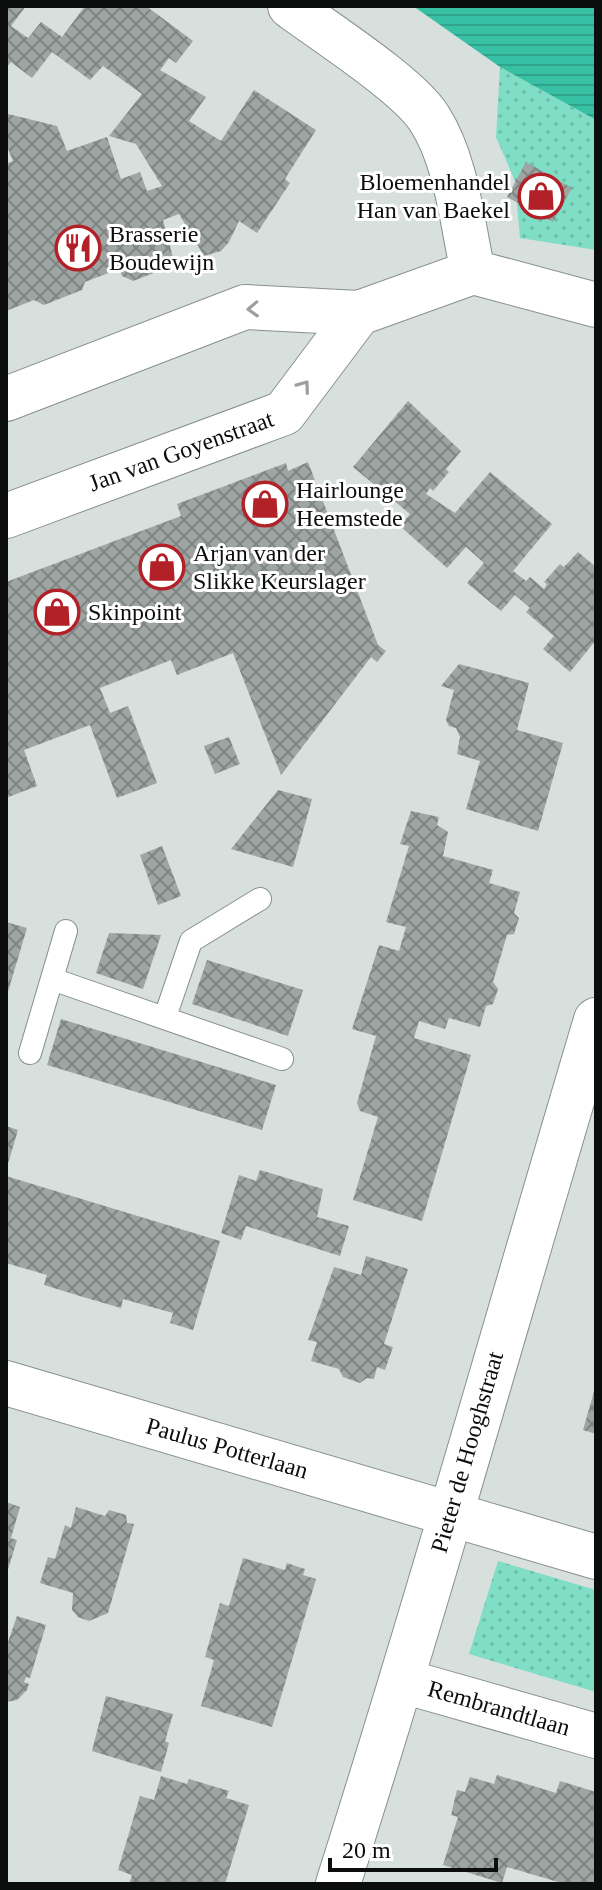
<svg xmlns="http://www.w3.org/2000/svg" width="602" height="1890" viewBox="0 0 602 1890" font-family="Georgia,serif">
  <defs>
    <pattern id="grass-dots" width="8" height="8" patternUnits="userSpaceOnUse" patternTransform="scale(2)"><rect width="8" height="8" fill="#7fdec5"/><path d="M2 2h.1M6 6h.1" fill="none" stroke="#6cbda8" stroke-width="1.8" stroke-linecap="round"/></pattern>
    <pattern id="water-rules" width="6" height="5" patternUnits="userSpaceOnUse" patternTransform="scale(2)"><rect width="6" height="5" fill="#37c0a3"/><path d="M0 2.5h6" fill="none" stroke="#2fa48b"/></pattern>
    <pattern id="building-cross-hatch" width="8" height="8" patternUnits="userSpaceOnUse" patternTransform="scale(2)"><rect width="8" height="8" fill="#9ea5a3"/><path d="M0 0l8 8M0 8l8-8" fill="none" stroke="#7f8583"/></pattern>
  </defs>
  <rect width="100%" height="100%" fill="#d8e0de"/>
  <path fill="url(#grass-dots)" d="M500 67 596 120V250L520 238 515 181 496 137Z
    M498 1561 596 1590V1692L469 1654Z"/>
  <path fill="url(#water-rules)" d="M413 6H596V120L500 67Z"/>
  <path fill="url(#building-cross-hatch)" d="M6 6H26L11 26 28 38 41 22 62 37 85 6H146L193 41 176 63 169 58 160 70 206 97 189 121 221 141 254 90 316 130 285 179 290 183 257 233 239 221 229 242 221 251 204 256 179 214 163 220 175 265 133 281 122 276 119 269 85 282 82 290 44 305 34 300 6 311V164L13 161 6 144 8 114 57 126 67 151 107 137 121 179 140 172 147 191 162 186 136 144 109 136 142 94 103 66 90 80 52 52 32 78 11 62 6 68Z
    M526 162 572 188 553 222 507 197Z
    M408 401 461 451 446 469 449 472 433 491 430 488 426 494 455 513 490 472 552 524 513 571 526 581 530 577 544 589 547 584 544 582 560 564 564 567 578 552 596 567V640L570 672 543 649 554 636 526 612 530 608 515 595 501 611 467 583 484 563 466 547 447 568 400 526 410 514 353 467Z
    M308 462 378 645 386 651 377 662 371 657 281 775 233 653 177 675 171 660 100 688 110 713 128 706 157 783 117 798 90 725 24 750 37 786 6 798V582L181 516 177 504 286 463 288 471Z
    M459 664 529 683 517 730 563 743 538 831 466 809 480 761 457 754 460 737 456 728 449 726 446 720 454 690 441 686Z
    M229 737 240 764 215 774 204 746Z
    M278 790 312 799 293 867 231 849Z
    M411 811 439 817 437 825 448 832 443 856 493 870 489 883 520 892 514 913 519 918 514 934 507 935 493 982 498 989 493 1004 486 1006 480 1027 449 1018 445 1029 419 1021 414 1038 471 1055 422 1221 353 1200 378 1117 360 1111 357 1103 376 1036 352 1029 379 945 399 951 406 927 386 922 409 846 400 844Z
    M162 846 181 896 158 905 140 855Z
    M6 922 27 928 7 995H6Z
    M109 933 161 935 143 989 96 973Z
    M207 960 303 990 288 1036 192 1004Z
    M61 1019 276 1085 262 1130 47 1065Z
    M6 1126 18 1130 7 1167H6Z
    M260 1170 323 1189 317 1217 349 1226 340 1256 246 1226 241 1240 221 1233 239 1175 256 1181Z
    M6 1176 220 1241 193 1330 170 1323 173 1313 123 1299 121 1308 83 1297 44 1285 47 1275 6 1263Z
    M366 1256 408 1269 384 1344 393 1347 385 1370 377 1367 374 1379 367 1378 360 1383 343 1377 339 1369 311 1361 317 1342 308 1340 334 1267 361 1275Z
    M595 1388H596V1434L583 1430Z
    M6 1502 20 1507 11 1538 17 1540 7 1573Z
    M76 1507 105 1516 109 1510 126 1515 127 1523 134 1524 108 1613 89 1621 78 1617 72 1610 73 1593 40 1583 48 1557 55 1559 65 1525 71 1528Z
    M243 1558 285 1570 287 1563 305 1569 303 1575 316 1579 272 1727 201 1706 214 1660 205 1657 220 1603 229 1606Z
    M17 1616 46 1625 30 1678 26 1677 24 1682 29 1684 27 1690 17 1700 6 1702V1648Z
    M106 1696 173 1714 165 1741 169 1743 161 1772 92 1751Z
    M497 1775 556 1793 560 1781 596 1792V1884H565L507 1867 502 1883 443 1865 458 1817 451 1815 457 1790 465 1792 470 1777 494 1784Z
    M161 1776 187 1784 189 1779 229 1791 226 1798 249 1805 225 1884H129L132 1875 118 1870 140 1796 154 1800Z"/>
  <g fill="none" stroke-linecap="round" stroke-linejoin="round">
    <g stroke="#88908d" stroke-width="24">
      <path id="lane" d="M52 979 282 1059
        M165 1017 191 941 260 899
        M30 1053 66 931"/>
    </g>
    <g stroke="#88908d" stroke-width="46">
      <path id="street" d="M290 6C325 32 408 85 429 118 457 161 462 223 473 272
        M473 272 596 305
        M6 399 245 307 359 313 473 272
        M6 516 284 413 359 313
        M6 1383 596 1557
        M403 1681 596 1736
        M338 1884C429 1598 510 1308 596 1020"/>
    </g>
    <use href="#lane" stroke="#fff" stroke-width="22"/>
    <use href="#street" stroke="#fff" stroke-width="44"/>
  </g>
  <defs><path id="oneway-chevron" d="M-2-3.5L2.5 0L-2 3.5" fill="none" stroke-width="1.6" stroke-linecap="round" stroke-linejoin="round" transform="scale(2)"/></defs>
  <g stroke="#9d9f9e">
    <use href="#oneway-chevron" transform="translate(253 309) rotate(178)"/>
    <use href="#oneway-chevron" transform="translate(304 386) rotate(-54)"/>
  </g>
  <defs>
    <g id="shop-ring" transform="scale(2.3)"><circle r="9.5" fill="#fff" stroke="#b22127" stroke-width="1.5"/><path d="M-5-2.5h2.3a2.7 3.5 0 0 1 5.4 0H5L5.5 6h-11ZM-1.5-2.5h3a1.5 2.3 0 0 0-3 0Z" fill="#b22127"/></g>
    <g id="restaurant-ring" transform="scale(2.3)"><circle r="9.5" fill="#fff" stroke="#b22127" stroke-width="1.5"/><path d="M-5-6h1v4h1v-4h1v4h1v-4h1v5L-1.5 .5V6h-2V.5L-5-1ZM5-6V6H3V1.5H1.5Q1.5-4 5-6Z" fill="#b22127"/></g>
  </defs>
  <g fill-rule="evenodd">
    <use href="#shop-ring" x="541" y="196"/>
    <use href="#restaurant-ring" x="78" y="248"/>
    <use href="#shop-ring" x="265" y="504"/>
    <use href="#shop-ring" x="162" y="567"/>
    <use href="#shop-ring" x="57" y="612"/>
  </g>
  <g text-anchor="middle" dominant-baseline="central" stroke-width="6" stroke-linejoin="round" paint-order="stroke">
    <g font-size="24" fill="#0b0e0d" stroke="#fff" text-anchor="start">
      <text x="510" y="182" text-anchor="end">Bloemenhandel<tspan x="510" dy="28">Han van Baekel</tspan></text>
      <text x="109" y="234">Brasserie<tspan x="109" dy="28">Boudewijn</tspan></text>
      <text x="296" y="490">Hairlounge<tspan x="296" dy="28">Heemstede</tspan></text>
      <text x="193" y="553">Arjan van der<tspan x="193" dy="28">Slikke Keurslager</tspan></text>
      <text x="88" y="612">Skinpoint</text>
    </g>
    <g font-size="24" fill="#0b0e0d" stroke="#fff">
      <text transform="translate(181 451) rotate(-20)">Jan van Goyenstraat</text>
      <text transform="translate(227 1448) rotate(16)">Paulus Potterlaan</text>
      <text transform="translate(467 1452) rotate(-74)">Pieter de Hooghstraat</text>
      <text transform="translate(499 1708) rotate(16)">Rembrandtlaan</text>
    </g>
  </g>
  <rect width="602" height="1890" fill="none" stroke="#0b0e0d" stroke-width="16"/>
  <path d="M330 1858v12h166v-12" fill="none" stroke="#0b0e0d" stroke-width="4"/>
  <text x="342" y="1858" font-size="24" fill="#0b0e0d" stroke="#ffffff" stroke-width="6" paint-order="stroke">20 m</text>
</svg>
